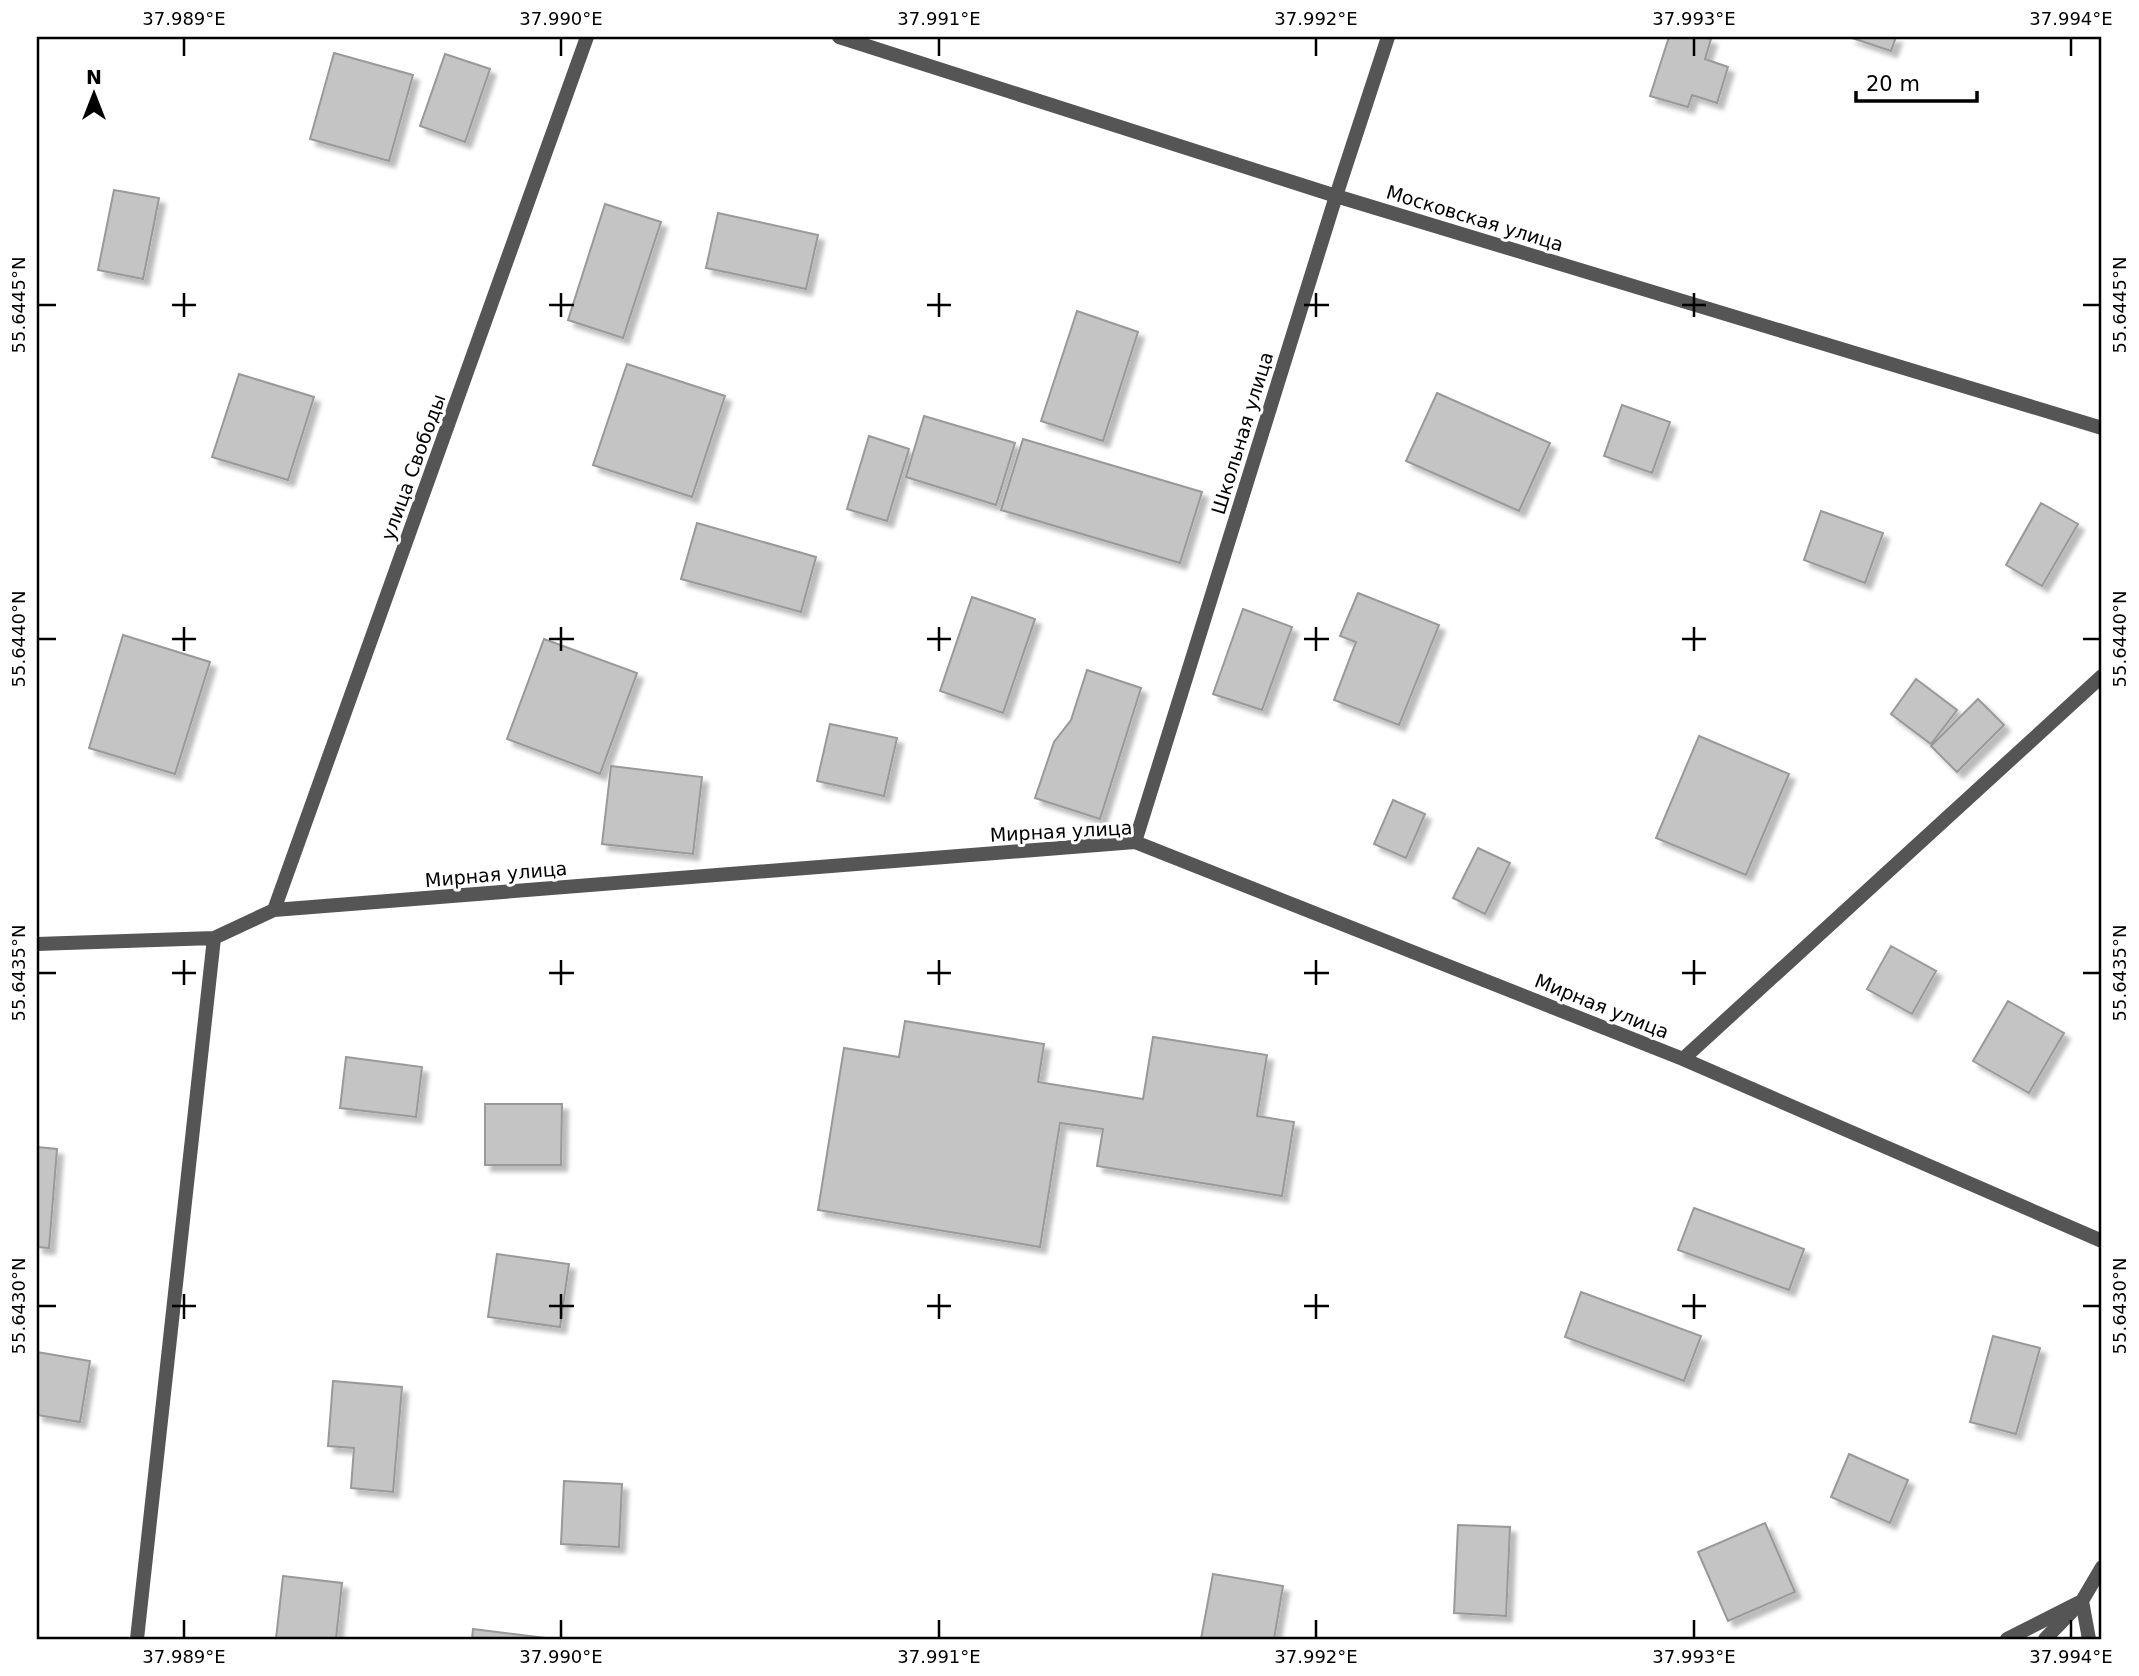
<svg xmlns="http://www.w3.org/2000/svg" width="2139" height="1676" viewBox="0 0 2139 1676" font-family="'DejaVu Sans',sans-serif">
  <defs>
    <filter id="shadow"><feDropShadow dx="6" dy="6" stdDeviation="2" flood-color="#0004"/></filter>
  </defs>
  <rect width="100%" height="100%" fill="#fff"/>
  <path fill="#c4c4c4" stroke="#999" stroke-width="2" filter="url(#shadow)" d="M1669 37H1702L1711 39 1705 59 1728 67 1717 103 1692 95 1688 107 1650 96Z
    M1849 37H1896L1891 51Z
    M334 53 413 75 389 161 310 139Z
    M445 54 490 69 465 142 420 126Z
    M114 190 159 198 143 279 98 270Z
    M605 204 661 222 623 338 568 320Z
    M718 213 818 235 806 289 706 268Z
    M1077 311 1138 332 1103 441 1041 421Z
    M627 364 725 396 692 497 593 465Z
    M239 374 314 397 288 480 212 457Z
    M1437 393 1550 443 1519 511 1406 461Z
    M1622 405 1670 422 1652 473 1604 456Z
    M924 416 1015 443 996 505 906 477Z
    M869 436 909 449 887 521 847 509Z
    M1023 439 1202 492 1180 563 1001 510Z
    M2041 503 2078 524 2042 586 2006 565Z
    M1821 511 1883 533 1865 583 1804 560Z
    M697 523 816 557 801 612 681 579Z
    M1358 593 1439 625 1399 725 1334 700 1356 642 1340 636Z
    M972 597 1035 619 1003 713 940 691Z
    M1243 609 1292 627 1262 710 1213 694Z
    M123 635 210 662 175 774 89 748Z
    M544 639 637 673 600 774 507 739Z
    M1087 670 1141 688 1100 819 1035 798 1054 742 1071 720Z
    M1916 679 1957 710 1931 744 1891 714Z
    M1978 699 2004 725 1957 772 1931 746Z
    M830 724 897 738 884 796 817 781Z
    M1699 736 1789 774 1746 875 1656 838Z
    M611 766 702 777 693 854 602 844Z
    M1393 800 1425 814 1406 858 1374 844Z
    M1478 848 1510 863 1485 914 1453 898Z
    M1891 946 1936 971 1912 1014 1867 989Z
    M2008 1001 2064 1033 2029 1093 1973 1061Z
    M905 1021 1044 1044 1038 1082 1143 1099 1153 1037 1267 1055 1257 1116 1294 1122 1282 1196 1097 1166 1103 1129 1060 1123 1040 1247 818 1210 844 1048 899 1057Z
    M346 1057 422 1067 416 1117 340 1108Z
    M485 1104H562L561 1165H485Z
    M37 1147 57 1149 49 1248 37 1247Z
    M1694 1208 1804 1249 1789 1290 1678 1250Z
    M497 1254 569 1264 560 1327 488 1317Z
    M1581 1292 1701 1336 1684 1381 1565 1337Z
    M1993 1336 2040 1348 2016 1434 1970 1422Z
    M37 1352 90 1361 80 1422 37 1415Z
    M333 1381 402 1387 393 1492 351 1488 354 1448 328 1446Z
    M1849 1454 1908 1480 1890 1523 1831 1497Z
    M564 1481 622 1484 619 1547 561 1544Z
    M1765 1523 1795 1592 1728 1621 1698 1552Z
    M1458 1525 1510 1527 1506 1616 1454 1613Z
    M1213 1574 1283 1586 1274 1639H1201Z
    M283 1576 342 1583 336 1639H276Z
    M473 1629 554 1639H472Z"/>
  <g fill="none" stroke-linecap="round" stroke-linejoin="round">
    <path stroke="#555" stroke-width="14" d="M2045 1639 2078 1605"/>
    <path stroke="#555" stroke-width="14" d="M839 37 1336 196 2102 428
      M1135 842 1336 196 1388 37
      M274 910 587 37
      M37 944 214 938 274 910 1135 842 1683 1059 2102 1241
      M1683 1059 2102 676
      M137 1639 214 938
      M2007 1639 2082 1601
      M2089 1639 2082 1601 2102 1567"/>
  </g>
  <path fill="none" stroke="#000" stroke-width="2.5" d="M184 38V56M561 38V56M939 38V56M1316 38V56M1694 38V56M2071 38V56M184 293V317M561 293V317M939 293V317M1316 293V317M1694 293V317M38 305H56M172 305H196M549 305H574M927 305H951M1304 305H1329M1682 305H1706M2083 305H2100M184 627V651M561 627V651M939 627V651M1316 627V651M1694 627V651M38 639H56M172 639H196M549 639H574M927 639H951M1304 639H1329M1682 639H1706M2083 639H2100M184 960V985M561 960V985M939 960V985M1316 960V985M1694 960V985M38 973H56M172 973H196M549 973H574M927 973H951M1304 973H1329M1682 973H1706M2083 973H2100M184 1294V1319M561 1294V1319M939 1294V1319M1316 1294V1319M1694 1294V1319M38 1306H56M172 1306H196M549 1306H574M927 1306H951M1304 1306H1329M1682 1306H1706M2083 1306H2100M184 1620V1638M561 1620V1638M939 1620V1638M1316 1620V1638M1694 1620V1638M2071 1620V1638"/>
  <g text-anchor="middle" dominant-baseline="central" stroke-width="6" stroke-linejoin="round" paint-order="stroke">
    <g font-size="19" fill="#000" stroke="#fff">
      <text transform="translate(1475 218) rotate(17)">Московская улица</text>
      <text transform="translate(1242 433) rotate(-73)">Школьная улица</text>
      <text transform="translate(413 467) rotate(-70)">улица Свободы</text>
      <text transform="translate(1061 831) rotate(-3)">Мирная улица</text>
      <text transform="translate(496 874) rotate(-5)">Мирная улица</text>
      <text transform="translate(1602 1006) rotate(22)">Мирная улица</text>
    </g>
  </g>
  <rect width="2139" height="1676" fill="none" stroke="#ffffff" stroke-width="77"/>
  <g transform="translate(94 94)" stroke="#ffffff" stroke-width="5" paint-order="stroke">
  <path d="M0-5L12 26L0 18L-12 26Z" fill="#000000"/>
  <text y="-10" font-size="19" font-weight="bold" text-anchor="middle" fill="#000000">N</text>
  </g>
  <path d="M1856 91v10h121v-10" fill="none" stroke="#000000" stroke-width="3.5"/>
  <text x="1866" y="91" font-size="21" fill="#000000" stroke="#ffffff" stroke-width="5" paint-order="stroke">20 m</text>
  <rect x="38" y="38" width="2062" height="1600" fill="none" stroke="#000" stroke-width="2.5"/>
  <g font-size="18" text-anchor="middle" fill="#000">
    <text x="184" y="25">37.989°E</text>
    <text x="561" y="25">37.990°E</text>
    <text x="939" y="25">37.991°E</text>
    <text x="1316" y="25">37.992°E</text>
    <text x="1694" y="25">37.993°E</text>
    <text x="2071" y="25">37.994°E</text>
    <text transform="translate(19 305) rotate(-90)" y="6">55.6445°N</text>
    <text transform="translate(2120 305) rotate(-90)" y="6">55.6445°N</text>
    <text transform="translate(19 639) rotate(-90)" y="6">55.6440°N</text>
    <text transform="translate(2120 639) rotate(-90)" y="6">55.6440°N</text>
    <text transform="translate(19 973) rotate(-90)" y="6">55.6435°N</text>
    <text transform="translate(2120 973) rotate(-90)" y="6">55.6435°N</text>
    <text transform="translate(19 1306) rotate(-90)" y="6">55.6430°N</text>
    <text transform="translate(2120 1306) rotate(-90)" y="6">55.6430°N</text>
    <text x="184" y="1663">37.989°E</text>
    <text x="561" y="1663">37.990°E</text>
    <text x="939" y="1663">37.991°E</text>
    <text x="1316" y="1663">37.992°E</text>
    <text x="1694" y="1663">37.993°E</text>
    <text x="2071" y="1663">37.994°E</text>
  </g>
</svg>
